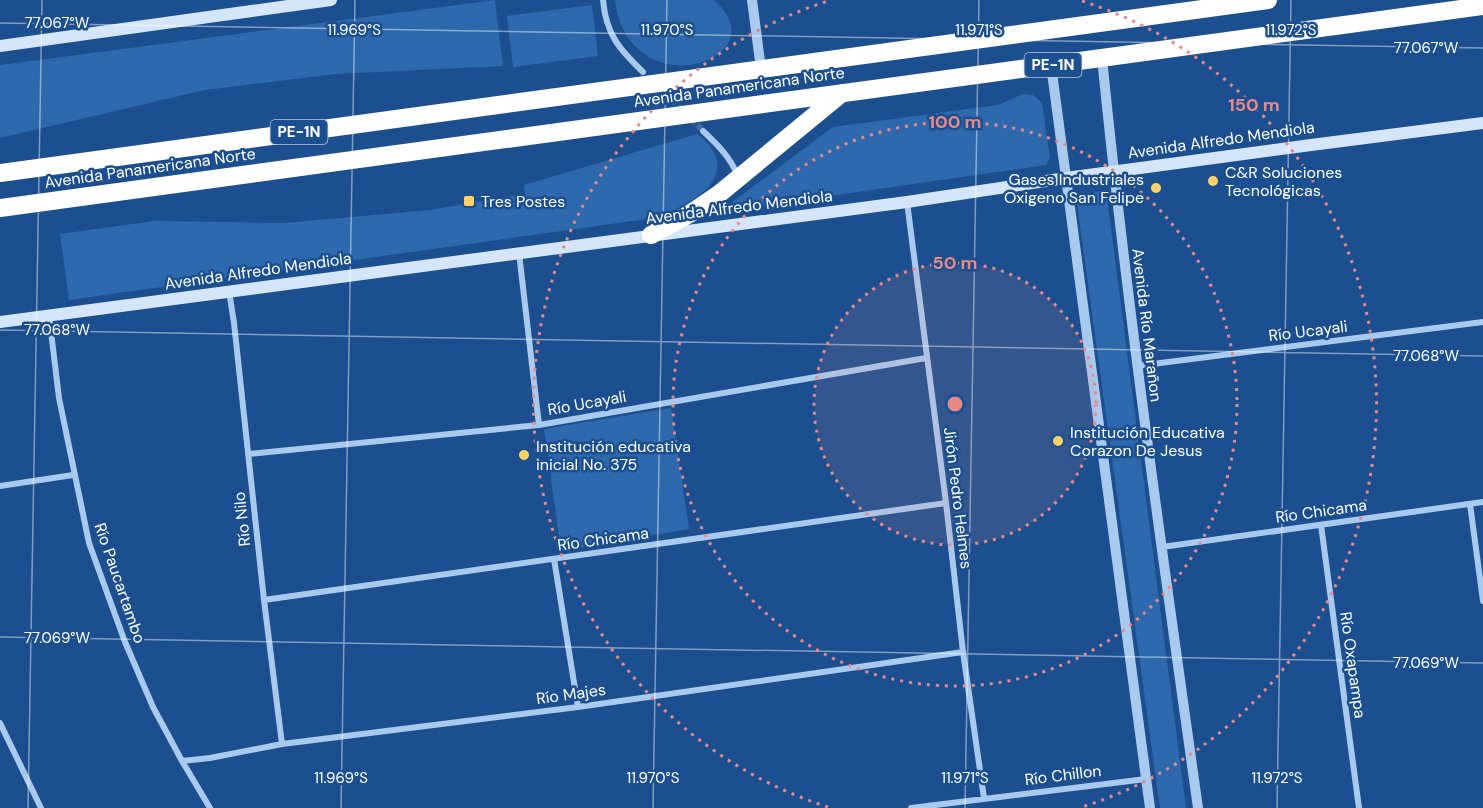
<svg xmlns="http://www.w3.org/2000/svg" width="1483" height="808" viewBox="0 0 1483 808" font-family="'DM Sans',sans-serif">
  <rect width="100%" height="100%" fill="#1b4f8f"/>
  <path fill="#2e69ad" d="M495 0 503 66 336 74 205 90 0 138V65Z
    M615 0H714C782 61 628 110 615 0Z
    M592 5 598 56 513 67 507 16Z
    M1023 94 1033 95 1042 103 1050 158 1046 165 719 212 833 127 998 105Z
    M697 134C748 173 693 205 654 218L69 300 60 234 154 221 284 223 430 210 525 194 524 185Z
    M1106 190 1186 808H1160L1076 196Z
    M671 408 689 529 561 551 544 429Z"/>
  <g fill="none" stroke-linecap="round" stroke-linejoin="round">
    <path stroke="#3d69a0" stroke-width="6" stroke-dasharray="6 3" stroke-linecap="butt" d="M659 87 703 131"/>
    <path stroke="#a9c9ee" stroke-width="6" d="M603 0C606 34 619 49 643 72
      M703 131C718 145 730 157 738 176
      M907 202 946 503 963 652 984 798
      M519 253 539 425
      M229 291 234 323 264 600 282 744
      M49 315 59 398 89 543 125 642 153 707 182 761 210 808
      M1137 366 1483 322
      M249 454 539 425 926 358
      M0 486 73 475
      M1470 504 1483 601
      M1321 525 1359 808
      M1162 547 1483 502
      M554 559 578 707
      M264 600 946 503
      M0 723 41 808
      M182 761 210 758 282 744 578 707 963 652
      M911 808 1146 779"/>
    <path stroke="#a9c9ee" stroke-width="10" d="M752 0 761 69
      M1102 58C1127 309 1163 558 1198 808
      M1051 65 1150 808"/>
    <path stroke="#d6e6fa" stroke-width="12" d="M0 46 331 0
      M0 322 907 202 1066 178 1311 145 1483 123"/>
    <path stroke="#fff" stroke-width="18" d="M0 173 1268 0
      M0 208 1483 6
      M651 235 691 213 719 194 842 93"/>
  </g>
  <path fill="none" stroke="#fff" stroke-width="1.5" stroke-opacity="0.45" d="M0 23 1483 48M0 330 1483 356M0 637 1483 663M28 808 42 0M341 808 355 0M653 808 667 0M965 808 979 0M1277 808 1291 0"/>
  <circle cx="955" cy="404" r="141" fill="#e88989" fill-opacity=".12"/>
  <g fill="none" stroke="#e88989" stroke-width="3" stroke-dasharray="3 6">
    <circle cx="955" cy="404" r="141"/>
    <circle cx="955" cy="404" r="282"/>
    <path d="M828 807A423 423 0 0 1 828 1M1082 1A423 423 0 0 1 1082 807"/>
  </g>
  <g fill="#ffd166" stroke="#1b4f8f" stroke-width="2">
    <circle cx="1213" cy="181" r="6"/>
    <circle cx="1156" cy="188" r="6"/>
    <rect x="463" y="195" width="12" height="12" rx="3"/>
    <circle cx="1058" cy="441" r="6"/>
    <circle cx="524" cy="455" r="6"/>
  </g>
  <g text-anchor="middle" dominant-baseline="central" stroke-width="5" stroke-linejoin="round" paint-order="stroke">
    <g fill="#1b4f8f" stroke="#bbcadd" stroke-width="1.5">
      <rect x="1024.5" y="53" width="57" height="24" rx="4.5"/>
      <rect x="270.5" y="120" width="57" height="24" rx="4.5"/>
    </g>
    <g font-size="15" font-weight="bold" fill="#fff">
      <text x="1053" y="65">PE-1N</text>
      <text x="299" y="132">PE-1N</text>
    </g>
    <g font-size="16" fill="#fff" stroke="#1b4f8f">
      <text transform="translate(739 87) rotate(-8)">Avenida Panamericana Norte</text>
      <text transform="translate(1221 140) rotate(-8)">Avenida Alfredo Mendiola</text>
      <text transform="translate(150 168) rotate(-8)">Avenida Panamericana Norte</text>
      <text transform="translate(739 207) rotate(-7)">Avenida Alfredo Mendiola</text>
      <text transform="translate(258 271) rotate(-8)">Avenida Alfredo Mendiola</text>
      <text transform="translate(1147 325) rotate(83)">Avenida Río Marañon</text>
      <text transform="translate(1308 331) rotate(-7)">Río Ucayali</text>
      <text transform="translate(587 403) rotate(-10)">Río Ucayali</text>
      <text transform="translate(958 498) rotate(83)">Jirón Pedro Helmes</text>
      <text transform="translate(1321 511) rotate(-8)">Río Chicama</text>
      <text transform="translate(242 519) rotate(-96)">Río Nilo</text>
      <text transform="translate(603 539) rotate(-8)">Río Chicama</text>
      <text transform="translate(120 583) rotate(71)">Río Paucartambo</text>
      <text transform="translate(1353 665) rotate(82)">Río Oxapampa</text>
      <text transform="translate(571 694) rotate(-8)">Río Majes</text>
      <text transform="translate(1063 775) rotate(-7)">Río Chillon</text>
    </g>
    <g font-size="16" fill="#fff" stroke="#1b4f8f" text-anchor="start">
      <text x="1225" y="172">C&amp;R Soluciones<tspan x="1225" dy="18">Tecnológicas</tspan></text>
      <text x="1144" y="179" text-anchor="end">Gases Industriales<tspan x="1144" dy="18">Oxigeno San Felipe</tspan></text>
      <text x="481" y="201">Tres Postes</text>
      <text x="1070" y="432">Institución Educativa<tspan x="1070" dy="18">Corazon De Jesus</tspan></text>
      <text x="536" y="446">Institución educativa<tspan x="536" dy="18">inicial No. 375</tspan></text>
    </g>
  </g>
  <g font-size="15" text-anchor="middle" fill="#fff" stroke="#1b4f8f" stroke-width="5" stroke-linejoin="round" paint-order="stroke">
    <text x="57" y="28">77.067°W</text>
    <text x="354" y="35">11.969°S</text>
    <text x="667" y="35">11.970°S</text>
    <text x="979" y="35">11.971°S</text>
    <text x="1291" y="35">11.972°S</text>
    <text x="1426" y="53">77.067°W</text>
    <text x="57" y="335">77.068°W</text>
    <text x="1426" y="361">77.068°W</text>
    <text x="57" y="643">77.069°W</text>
    <text x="1426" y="668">77.069°W</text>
    <text x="341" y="783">11.969°S</text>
    <text x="653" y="783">11.970°S</text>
    <text x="965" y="783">11.971°S</text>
    <text x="1277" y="783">11.972°S</text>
  </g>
  <circle cx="955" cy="404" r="9" fill="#e88989" stroke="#1b4f8f" stroke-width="3"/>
  <g font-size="18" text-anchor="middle" font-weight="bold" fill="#e88989" stroke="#1b4f8f" stroke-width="5" stroke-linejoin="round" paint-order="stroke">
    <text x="1254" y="111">150 m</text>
    <text x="955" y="128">100 m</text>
    <text x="955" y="269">50 m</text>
  </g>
</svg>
